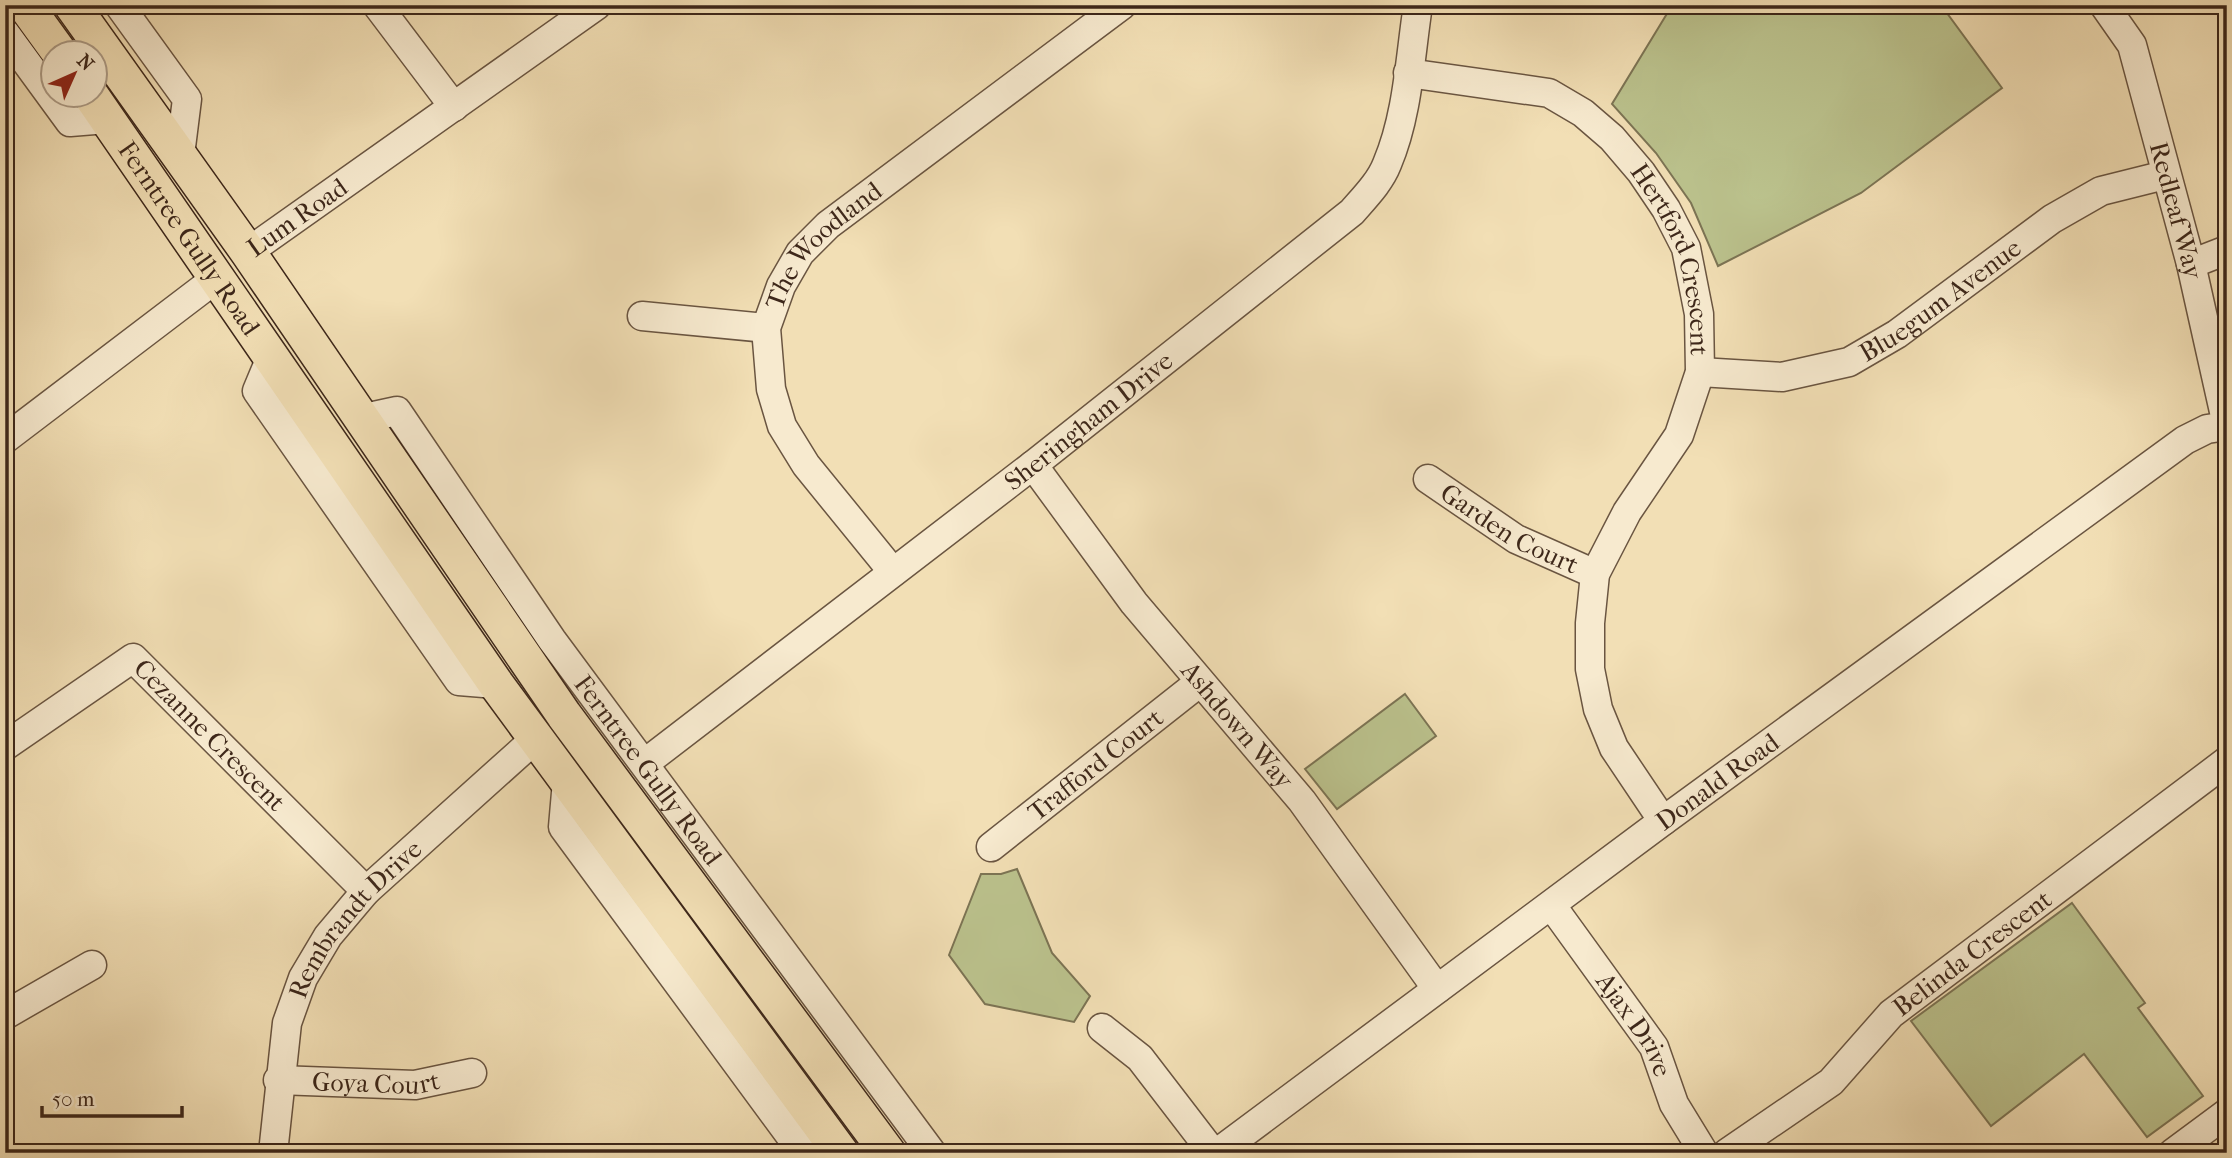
<svg xmlns="http://www.w3.org/2000/svg" width="2232" height="1158" viewBox="0 0 2232 1158" font-family="'IM FELL French Canon',serif">
  <rect width="100%" height="100%" fill="#f2dfb5"/>
  <filter id="stains"><feTurbulence type="fractalNoise" baseFrequency=".00286" numOctaves="4"/><feColorMatrix values="0 0 0 0 .2 0 0 0 0 .09 0 0 0 0 .02 0 0 0 .5 -.17"/></filter>
  <radialGradient id="worn" r=".72"><stop offset=".6" stop-color="#630" stop-opacity="0"/><stop offset="1" stop-color="#630" stop-opacity=".3"/></radialGradient>
  <path fill="#bbc28d" stroke="#7c7454" stroke-width="2" d="M1664 5H1941L2002 88 1861 193 1718 266 1691 203 1656 153 1612 104 1668 12Z
    M1405 694 1436 736 1337 809 1305 769Z
    M1017 869 1052 953 1090 996 1074 1022 985 1004 949 955 981 874H1001Z
    M2072 903 2145 1003 2138 1008 2203 1096 2147 1137 2084 1054 1991 1126 1911 1021Z"/>
  <g fill="none" stroke-linecap="round" stroke-linejoin="round">
    <g stroke="#6a5541" stroke-width="31">
      <g id="minor">
        <path d="M119 5 187 99 180 155"/>
        <path d="M377 5 454 107"/>
        <path id="s1" d="M2104 5 2132 45 2191 264 2227 425"/>
        <path d="M5 33 70 122 107 119"/>
        <path id="s2" d="M1408 73 1549 93 1583 113 1612 138 1641 172 1666 209 1686 248 1699 314 1700 372 1679 435 1627 512 1595 574 1590 623V669L1598 709 1614 748 1663 821"/>
        <path id="s3" d="M248 252 597 5"/>
        <path d="M2191 264 2227 250"/>
        <path d="M642 316 766 328"/>
        <path d="M272 355 257 391 459 681 496 684"/>
        <path id="s4" d="M1700 372 1782 377 1849 362 1897 334 2052 219 2101 191 2165 175"/>
        <path id="s5" d="M360 419 397 411 552 640 932 1153"/>
        <path d="M5 439 218 277"/>
        <path id="s6" d="M1033 465 1134 603 1302 801 1437 989"/>
        <path id="s7" d="M1428 479 1516 539 1595 574"/>
        <path id="s8" d="M893 572 806 465 782 426 771 389 766 328 781 286 800 253 828 225 1122 5"/>
        <path id="s9" d="M5 746 133 658 366 891"/>
        <path id="s10" d="M645 763 1033 465 1352 212C1365 197 1380 182 1387 164 1408 115 1410 57 1418 5"/>
        <path d="M567 781 563 827 803 1153"/>
        <path id="s11" d="M991 847 1200 682"/>
        <path id="s12" d="M1552 906 1654 1047 1674 1104 1704 1153"/>
        <path d="M5 1015 92 965"/>
        <path d="M1102 1028 1140 1058 1213 1153"/>
        <path id="s13" d="M278 1080 415 1085 472 1073"/>
        <path id="s14" d="M273 1153 287 1023 303 978 328 936 366 891 535 739"/>
        <path id="s15" d="M1217 1153 1663 821 2185 440 2207 429 2227 426"/>
        <path id="s16" d="M1727 1153 1831 1082 1891 1014 2227 761"/>
        <path d="M2173 1153 2227 1113"/>
      </g>
    </g>
    <g stroke="#3d271a" stroke-width="38">
      <g id="major">
        <path d="M25 5 59 52"/>
        <path d="M72 5 248 252 564 715 888 1153"/>
        <path id="s17" d="M90 94 496 684 841 1153"/>
      </g>
    </g>
    <use href="#minor" stroke="#f7eacf" stroke-width="28"/>
    <use href="#major" stroke="#f2dfb5" stroke-width="35"/>
  </g>
  <g text-anchor="middle" dominant-baseline="central" stroke-width="5" stroke-linejoin="round" paint-order="stroke">
    <g font-size="26" fill="#3d271a" stroke="#f7eacf">
      <text stroke="none"><textPath href="#s1" startOffset="220">Redleaf Way</textPath></text>
      <text stroke="none"><textPath href="#s3" startOffset="60">Lum Road</textPath></text>
      <text stroke="none"><textPath href="#s17" startOffset="175">Ferntree Gully Road</textPath></text>
      <text stroke="none"><textPath href="#s8" startOffset="387">The Woodland</textPath></text>
      <text stroke="none"><textPath href="#s2" startOffset="360">Hertford Crescent</textPath></text>
      <text stroke="none"><textPath href="#s4" startOffset="261">Bluegum Avenue</textPath></text>
      <text stroke="none"><textPath href="#s10" startOffset="560">Sheringham Drive</textPath></text>
      <text stroke="none"><textPath href="#s7" startOffset="96">Garden Court</textPath></text>
      <text stroke="none"><textPath href="#s6" startOffset="331">Ashdown Way</textPath></text>
      <text stroke="none"><textPath href="#s9" startOffset="264">Cezanne Crescent</textPath></text>
      <text stroke="none"><textPath href="#s11" startOffset="133">Trafford Court</textPath></text>
      <text stroke="none"><textPath href="#s5" startOffset="476">Ferntree Gully Road</textPath></text>
      <text stroke="none"><textPath href="#s15" startOffset="623">Donald Road</textPath></text>
      <text stroke="none"><textPath href="#s14" startOffset="257">Rembrandt Drive</textPath></text>
      <text stroke="none"><textPath href="#s16" startOffset="318">Belinda Crescent</textPath></text>
      <text stroke="none"><textPath href="#s12" startOffset="145">Ajax Drive</textPath></text>
      <text stroke="none"><textPath href="#s13" startOffset="98">Goya Court</textPath></text>
    </g>
  </g>
  <rect width="2232" height="1158" fill="none" stroke="#f2dfb5" stroke-width="28"/>
  <rect x="7" y="7" width="2218" height="1144" fill="none" stroke="#3d271a" stroke-width="3.5"/>
  <rect x="14" y="14" width="2204" height="1130" fill="none" stroke="#3d271a" stroke-width="2"/>
  <g transform="translate(74 74) rotate(45)"><circle r="33" fill="#f7eacf" stroke="#ad9c87" stroke-width="2"/>
  <path d="M0-5L12 26L0 18L-12 26Z" fill="#8f2418"/>
  <text y="-10" font-size="19" font-weight="bold" text-anchor="middle" fill="#3d271a">N</text>
  </g>
  <path d="M42 1106v10h140v-10" fill="none" stroke="#3d271a" stroke-width="3.5"/>
  <text x="52" y="1106" font-size="21" fill="#3d271a" stroke="#f7eacf" stroke-width="5" paint-order="stroke">50 m</text>
  <rect width="100%" height="100%" filter="url(#stains)"/>
  <rect width="100%" height="100%" fill="url(#worn)"/>
</svg>
